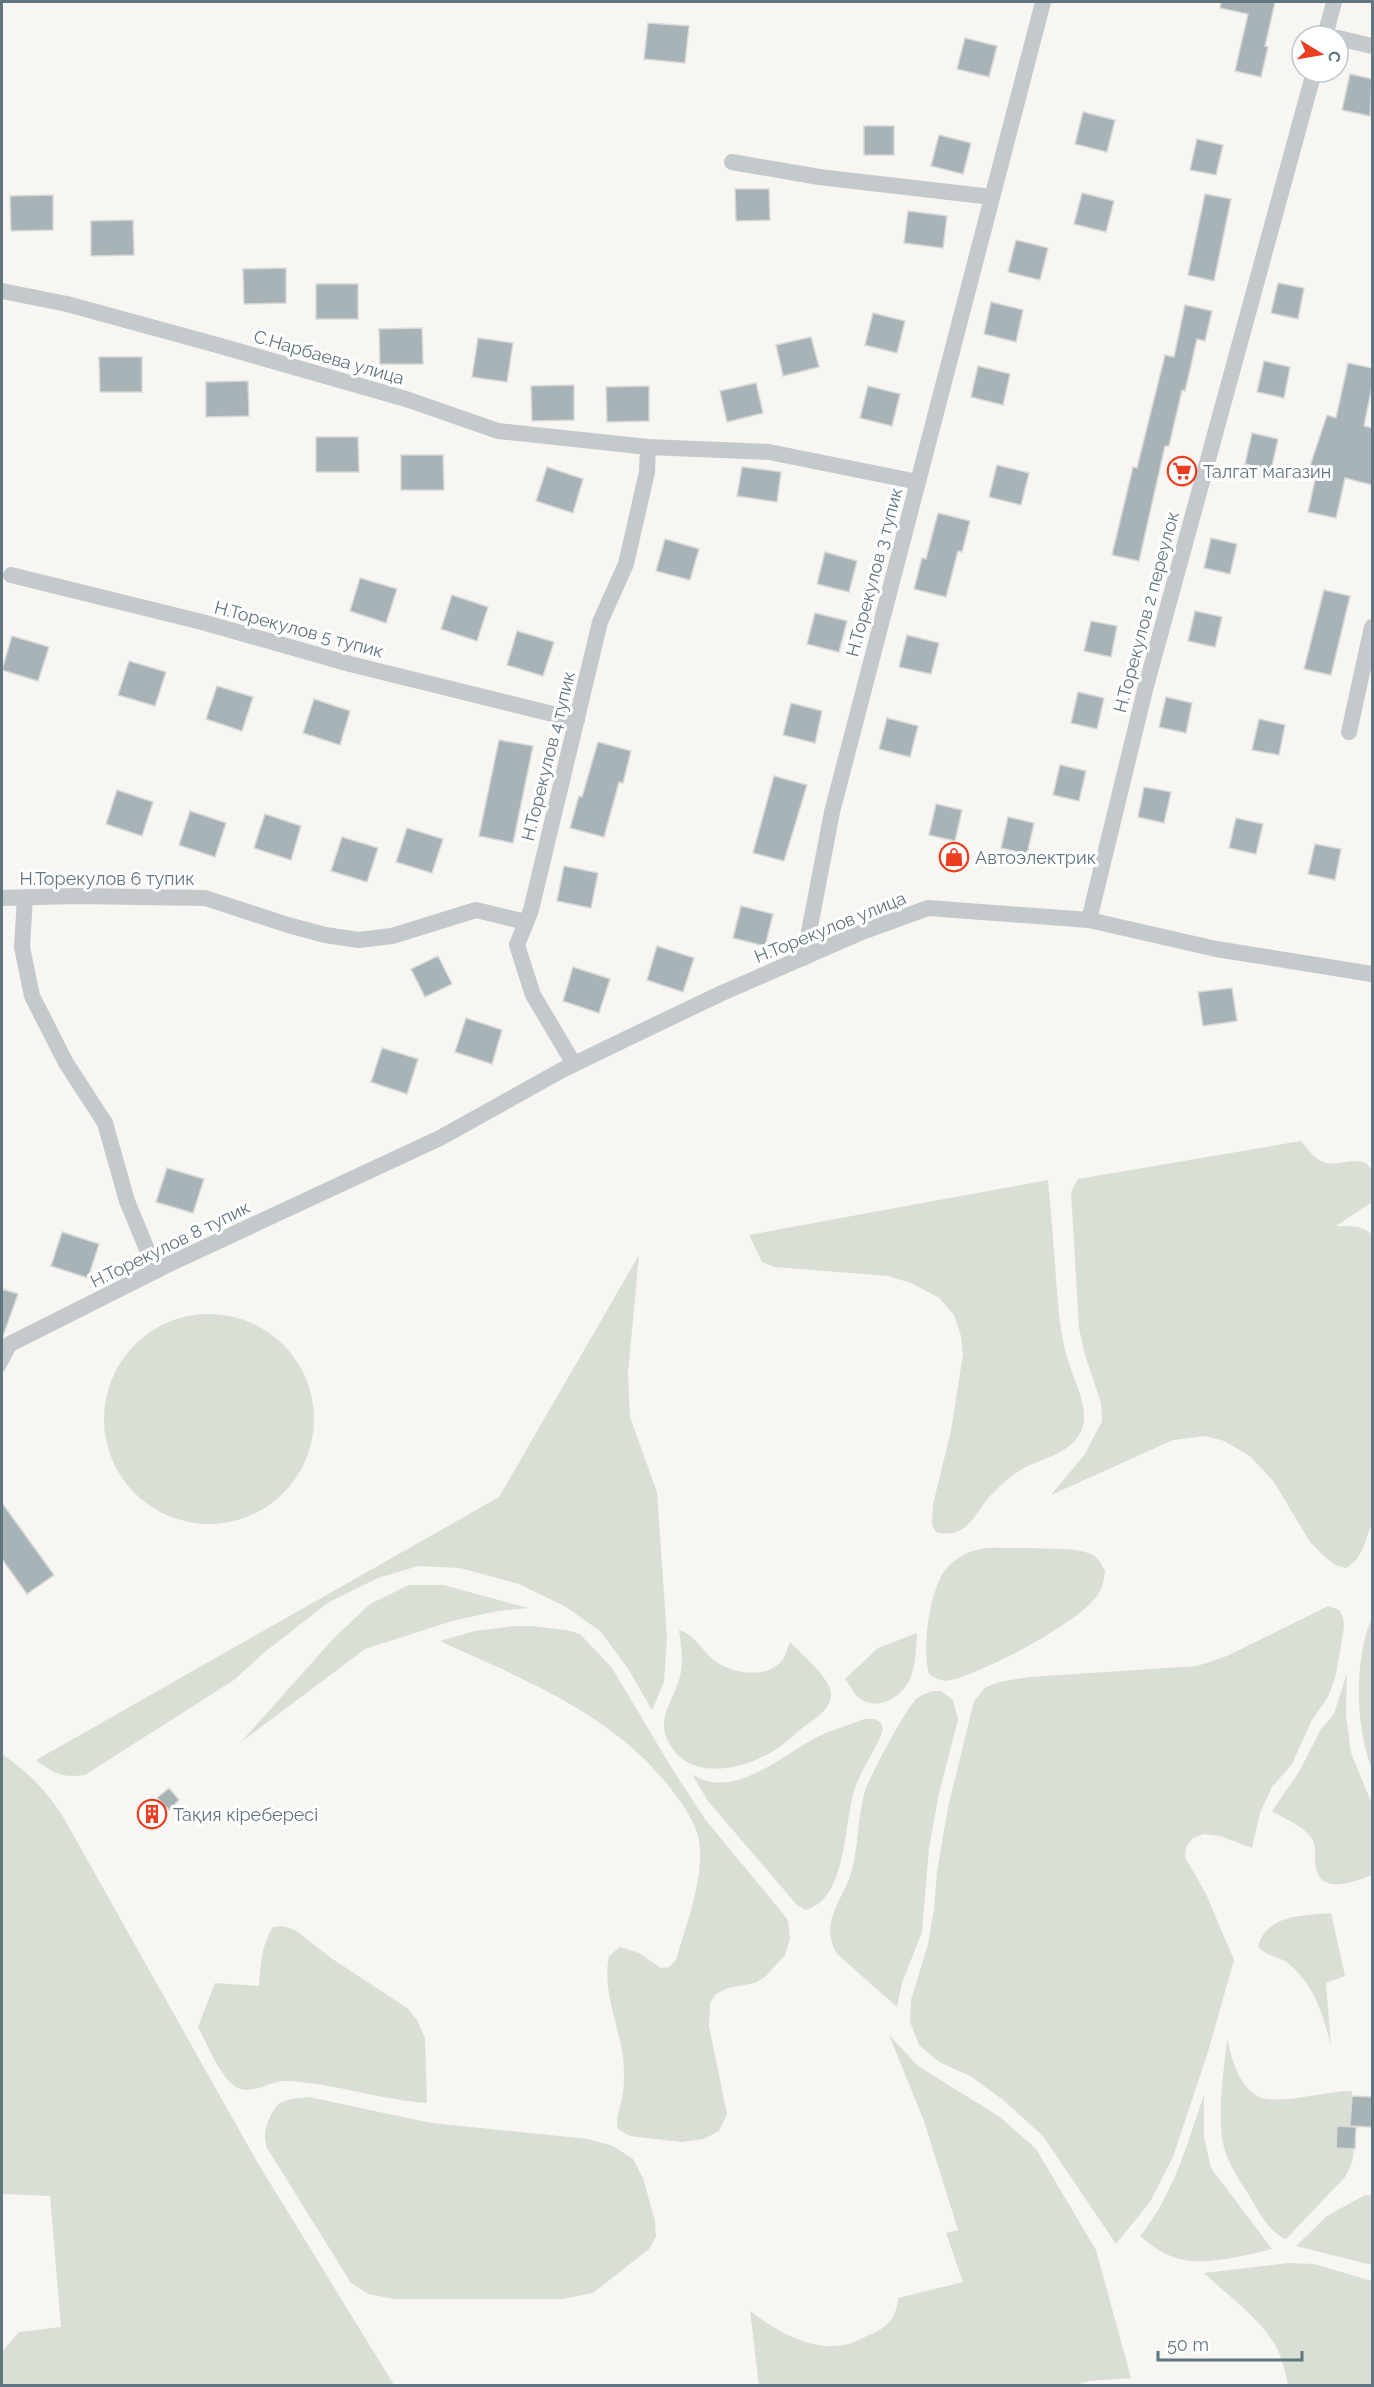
<svg xmlns="http://www.w3.org/2000/svg" width="1374" height="2387" viewBox="0 0 1374 2387" font-family="Raleway,sans-serif">
  <rect width="100%" height="100%" fill="#f7f6f3"/>
  <path fill="#d9dfd4" d="M1301 1141C1309 1150 1315 1160 1326 1163 1339 1166 1364 1154 1371 1169 1374 1178 1373 1193 1372 1202L1336 1226C1349 1227 1362 1224 1372 1235V1522C1366 1539 1363 1559 1346 1568L1335 1565 1325 1557 1310 1542 1274 1482 1250 1456 1224 1441 1206 1436 1173 1440 1051 1495 1085 1454 1102 1421 1101 1403 1085 1355 1079 1328 1071 1192 1078 1179Z
    M1048 1180C1051 1213 1054 1247 1056 1280 1059 1311 1060 1340 1071 1369 1078 1391 1093 1417 1077 1438 1064 1455 1044 1458 1026 1467 1014 1473 1004 1482 994 1492 975 1510 969 1541 936 1532L932 1525 933 1504 951 1431 963 1354 961 1336 954 1315 939 1298 911 1283 888 1276 774 1267 762 1262 749 1235Z
    M639 1255 628 1373 630 1417 657 1492 667 1637 664 1682 652 1710 627 1667 600 1631 566 1607 519 1584 460 1568 418 1566 378 1578 329 1602 266 1651 234 1680 85 1775C61 1778 55 1774 36 1760L499 1497Z
    M104 1419a105 105 0 1 1 210 0a105 105 0 1 1-210 0Z
    M1028 1548C1045 1549 1078 1547 1093 1555 1099 1558 1101 1565 1105 1571 1104 1578 1103 1587 1099 1593 1082 1622 984 1672 951 1680 943 1682 936 1679 929 1674 922 1647 929 1593 945 1570 952 1561 966 1552 977 1550 992 1546 1012 1549 1028 1548Z
    M409 1585H443L529 1608 498 1611 452 1621 365 1649 241 1742 333 1639 370 1604Z
    M1328 1606 1339 1610 1343 1617 1344 1627 1336 1675 1328 1697 1312 1720 1292 1764 1272 1787 1260 1813 1252 1848 1220 1836 1204 1834 1193 1838 1186 1847 1185 1857 1206 1894 1234 1960 1208 2052 1173 2157 1150 2202 1116 2244 1043 2136 1002 2099 970 2076 939 2062 919 2045 910 2022 911 2000 928 1944 934 1909 937 1872 948 1807 974 1701 986 1687 999 1682 1029 1677 1197 1666 1227 1656Z
    M1372 1617V1769C1355 1727 1354 1659 1372 1617Z
    M513 1626H531L567 1630 580 1634 612 1668 671 1767 705 1819 788 1920 790 1939 785 1955 766 1976 755 1983 728 1988 716 1994 710 2003 709 2026 727 2114 719 2131 704 2139 681 2142 630 2136 618 2129C615 2118 620 2110 622 2098 624 2090 624 2079 624 2070 623 2032 601 1994 609 1956L620 1947 639 1953 661 1968 669 1967 676 1960C686 1925 705 1877 699 1840 696 1823 682 1803 671 1789 612 1713 525 1680 440 1641L475 1631Z
    M679 1630C697 1635 703 1654 718 1663 735 1674 770 1679 783 1659 786 1654 788 1647 790 1642 801 1654 832 1679 831 1695 830 1711 813 1720 802 1728 793 1735 786 1743 777 1749 745 1769 689 1784 668 1741 655 1716 678 1695 681 1671 683 1658 681 1644 679 1630Z
    M917 1633C916 1648 916 1665 910 1679 901 1700 873 1713 856 1695 852 1690 849 1684 845 1679L878 1648Z
    M1347 1673 1346 1714 1351 1753 1372 1804V1875C1351 1883 1316 1897 1315 1860 1315 1851 1316 1844 1311 1837 1302 1826 1284 1818 1272 1811L1299 1772 1321 1729 1334 1714Z
    M933 1691H941L953 1700 958 1720 939 1793 929 1848 922 1932 902 1983 897 2007 837 1954C819 1922 842 1902 851 1873 859 1846 857 1818 865 1791 870 1776 905 1710 916 1699 921 1695 927 1693 933 1691Z
    M865 1719H875L881 1723 883 1730C876 1750 862 1768 855 1788 843 1823 848 1898 806 1910L797 1905 708 1801 692 1774C731 1802 783 1755 817 1737 832 1730 849 1725 865 1719Z
    M2 1754C30 1774 42 1786 62 1815L256 2160 394 2385H2V2352L19 2332 61 2327 50 2196 2 2194Z
    M1331 1913 1345 1976 1326 1983 1331 2046C1323 2015 1315 1986 1289 1964 1279 1956 1266 1957 1258 1946 1268 1914 1302 1916 1331 1913Z
    M283 1926 295 1930 331 1958 407 2008 417 2020 425 2038 427 2103C380 2100 334 2083 287 2081 270 2080 255 2095 238 2088 222 2081 206 2042 198 2027L215 1983 259 1986C261 1964 261 1946 273 1927Z
    M889 2035 918 2066 1000 2117 1036 2149 1096 2250 1131 2378 1089 2381 1072 2386 759 2385 750 2311C776 2331 813 2353 848 2344 855 2342 862 2338 869 2335 887 2328 897 2317 898 2298L963 2282 946 2233 958 2230 924 2121Z
    M1227 2039C1230 2049 1232 2061 1237 2071 1241 2081 1251 2095 1262 2098 1285 2104 1325 2091 1352 2091 1351 2103 1350 2114 1350 2126 1352 2150 1359 2152 1345 2177L1286 2239C1271 2233 1261 2216 1253 2202 1244 2186 1232 2171 1226 2154 1215 2123 1224 2071 1227 2039Z
    M1204 2095V2137L1211 2168 1272 2249C1246 2255 1210 2265 1184 2260 1167 2257 1153 2247 1140 2236 1174 2194 1186 2146 1204 2095Z
    M309 2097 431 2123 588 2139 613 2146 633 2159 643 2178 655 2221 656 2237 649 2249 593 2293 562 2299H395L368 2294 351 2283 267 2148C264 2136 264 2131 269 2119 279 2097 287 2100 309 2097Z
    M1365 2195H1372V2265L1296 2246 1327 2216Z
    M1288 2263 1314 2264 1372 2281V2385H1288C1285 2371 1282 2357 1275 2345 1259 2317 1227 2295 1204 2273Z"/>
  <path fill="#a8b3b7" stroke="#d8d8d6" stroke-width="1.5" d="M1221 2H1275L1265 46 1268 47 1261 77 1235 71 1248 14 1220 8Z
    M648 23 689 26 685 63 644 59Z
    M965 38 997 46 989 77 957 69Z
    M1350 74 1372 79 1370 116 1342 110Z
    M1083 112 1115 120 1107 152 1075 144Z
    M864 126H894V155H864Z
    M939 135 971 143 963 174 931 166Z
    M1197 139 1223 145 1216 175 1190 170Z
    M735 189H769L770 220 736 221Z
    M1082 193 1114 201 1106 232 1074 224Z
    M1205 194 1231 199 1214 281 1188 275Z
    M53 195V230L11 231 10 196Z
    M908 211 947 216 943 248 904 243Z
    M133 220 134 255 91 256V221Z
    M1016 240 1048 248 1040 280 1008 272Z
    M286 268V303L244 304 243 269Z
    M1278 283 1304 288 1298 319 1271 313Z
    M316 284H358V319H316Z
    M991 302 1023 310 1016 342 984 334Z
    M1185 305 1212 311 1205 341 1197 339 1185 391 1182 390 1169 446H1165L1139 561 1112 555 1133 467 1137 468 1165 355 1174 357Z
    M873 313 905 321 897 353 865 345Z
    M422 328 423 364H380L379 329Z
    M811 337 819 367 783 376 776 345Z
    M478 338 513 343 507 382 472 377Z
    M99 357H142V392H100Z
    M1264 361 1290 367 1284 398 1257 392Z
    M1348 363 1372 368V386L1364 426 1372 428V485L1345 478 1336 518 1308 512 1317 471 1309 469 1327 415 1336 418Z
    M978 366 1010 374 1003 405 971 397Z
    M248 381 249 416 206 417V382Z
    M756 383 763 413 727 422 720 391Z
    M574 385V420L532 421 531 386Z
    M649 386V421L607 422 606 387Z
    M868 386 900 394 892 426 860 418Z
    M1252 433 1278 439 1271 470 1245 464Z
    M316 437H358L359 472H316Z
    M401 455H443L444 490H401Z
    M997 465 1029 473 1021 505 989 497Z
    M547 467 583 479 573 513 536 501Z
    M742 467 781 472 777 502 737 496Z
    M938 513 970 521 962 552 958 551 946 597 914 589 922 558 926 559Z
    M1211 538 1237 544 1230 574 1204 568Z
    M665 539 699 549 690 580 656 571Z
    M825 552 857 561 849 592 817 584Z
    M360 578 397 589 386 623 350 611Z
    M1324 590 1350 596 1331 675 1304 669Z
    M452 595 488 607 477 641 441 629Z
    M1195 611 1222 617 1215 647 1188 641Z
    M815 613 847 621 839 652 807 644Z
    M1091 621 1117 626 1111 657 1084 651Z
    M517 631 554 642 543 676 507 665Z
    M907 635 939 643 931 674 899 667Z
    M12 636 49 647 38 681 2 670Z
    M129 661 166 672 155 706 118 695Z
    M217 686 253 697 242 731 206 719Z
    M1078 692 1104 698 1097 729 1071 723Z
    M1166 697 1192 703 1186 733 1159 727Z
    M314 699 350 711 340 745 303 733Z
    M791 703 822 711 815 743 783 735Z
    M887 718 918 726 910 757 879 749Z
    M1259 719 1285 725 1279 755 1252 750Z
    M499 740 533 746 513 843 479 836Z
    M598 742 631 751 623 783 619 782 604 837 570 828 579 796 582 797Z
    M1060 765 1086 771 1079 801 1053 795Z
    M774 776 807 785 784 861 753 853Z
    M1144 787 1171 792 1164 823 1138 817Z
    M117 790 153 802 142 836 106 824Z
    M936 804 962 810 955 841 929 835Z
    M190 811 226 823 215 857 179 845Z
    M265 814 301 826 291 860 254 848Z
    M1008 817 1034 823 1027 854 1001 848Z
    M1236 818 1263 824 1256 854 1229 848Z
    M407 828 443 839 432 873 396 862Z
    M342 837 378 848 367 882 331 871Z
    M1315 844 1341 849 1335 880 1308 874Z
    M564 866 598 873 591 908 557 901Z
    M741 906 773 914 765 946 733 938Z
    M657 946 694 958 683 992 647 980Z
    M438 956 452 984 425 997 411 969Z
    M573 967 610 979 599 1013 563 1001Z
    M1232 988 1237 1021 1203 1026 1198 992Z
    M466 1018 502 1030 492 1064 455 1052Z
    M382 1048 418 1059 407 1094 371 1082Z
    M167 1168 204 1179 193 1213 156 1202Z
    M62 1232 99 1244 88 1278 51 1266Z
    M2 1289 18 1294 3 1336 2 1335Z
    M2 1503 54 1575 27 1594 2 1559Z
    M169 1788 179 1800 169 1810 157 1798Z
    M1352 2096 1372 2097V2127L1350 2126Z
    M1337 2126 1356 2127 1355 2149 1336 2148Z"/>
  <g fill="none" stroke-linecap="round" stroke-linejoin="round">
    <path stroke="#c4c9cb" stroke-width="8" d="M2 1367 13 1346"/>
    <path stroke="#c4c9cb" stroke-width="16" d="M1325 36 1334 2
      M1338 38 1372 46
      M732 162 819 177 992 197
      M2 291 67 304 217 345 406 399 498 431 648 447 769 452 918 482
      M11 575 202 622 350 664 577 720
      M1349 732 1372 627
      M25 897 22 947 32 996 66 1063 105 1123 127 1201 156 1271
      M2 898 75 896 205 898 288 925 325 935 359 940 392 936 476 910 526 922
      M1089 920 1145 690 1314 72
      M804 958 832 812 1043 2
      M574 1064 533 995 517 945 531 910 600 622 626 564 647 472 648 447
      M2 1348 167 1265 440 1138 562 1070 628 1038 722 993 862 932 928 908 1089 920 1216 949 1372 974"/>
  </g>
  <defs>
    <g id="supermarket-ring" transform="scale(1.5)"><circle r="9.5" fill="#fff" stroke="#eb3d1f" stroke-width="1.5"/><path d="M-6-5.5h2.5l.6 2H6L4.5 2H-2.5L-4.4-4H-6ZM-1.5 3.2a1.3 1.3 0 1 0 .1 0ZM3 3.2a1.3 1.3 0 1 0 .1 0Z" fill="#eb3d1f"/></g>
    <g id="shop-ring" transform="scale(1.5)"><circle r="9.5" fill="#fff" stroke="#eb3d1f" stroke-width="1.5"/><path d="M-5-2.5h2.3a2.7 3.5 0 0 1 5.4 0H5L5.5 6h-11ZM-1.5-2.5h3a1.5 2.3 0 0 0-3 0Z" fill="#eb3d1f"/></g>
    <g id="building-ring" transform="scale(1.5)"><circle r="9.5" fill="#fff" stroke="#eb3d1f" stroke-width="1.5"/><path d="M-4-6H4V6H1V3H-1V6H-4ZM-2.5-4.3h1.7v1.8h-1.7ZM.8-4.3h1.7v1.8H.8ZM-2.5-1h1.7V.8h-1.7ZM.8-1h1.7V.8H.8Z" fill="#eb3d1f"/></g>
  </defs>
  <g fill-rule="evenodd">
    <use href="#supermarket-ring" x="1182" y="471"/>
    <use href="#shop-ring" x="954" y="857"/>
    <use href="#building-ring" x="152" y="1814"/>
  </g>
  <g text-anchor="middle" dominant-baseline="central" stroke-width="6" stroke-linejoin="round" paint-order="stroke">
    <g font-size="18" fill="#607580" stroke="#fff">
      <text transform="translate(329 357) rotate(16)">С.Нарбаева улица</text>
      <text transform="translate(874 572) rotate(-75)">Н.Торекулов 3 тупик</text>
      <text transform="translate(1146 612) rotate(-75)">Н.Торекулов 2 переулок</text>
      <text transform="translate(299 629) rotate(15)">Н.Торекулов 5 тупик</text>
      <text transform="translate(548 756) rotate(-76)">Н.Торекулов 4 тупик</text>
      <text x="107" y="878">Н.Торекулов 6 тупик</text>
      <text transform="translate(830 927) rotate(-22)">Н.Торекулов улица</text>
      <text transform="translate(170 1244) rotate(-26)">Н.Торекулов 8 тупик</text>
    </g>
    <g font-size="18" fill="#607580" stroke="#fff" text-anchor="start">
      <text x="1203" y="471">Талгат магазин</text>
      <text x="975" y="857">Автоэлектрик</text>
      <text x="173" y="1814">Тақия кіребересі</text>
    </g>
  </g>
  <rect width="1374" height="2387" fill="none" stroke="#607580" stroke-width="6"/>
  <g transform="translate(1320 54) rotate(101)"><circle r="28" fill="#ffffff" stroke="#bfc8cc" stroke-width="1.5"/>
  <path d="M0-4.5L10 22L0 15L-10 22Z" fill="#eb3d1f"/>
  <text y="-9" font-size="16" font-weight="bold" text-anchor="middle" fill="#607580">С</text>
  </g>
  <path d="M1158 2351v9h144v-9" fill="none" stroke="#607580" stroke-width="3"/>
  <text x="1167" y="2351" font-size="18" fill="#607580" stroke="#ffffff" stroke-width="4.5" paint-order="stroke">50 m</text>
</svg>
